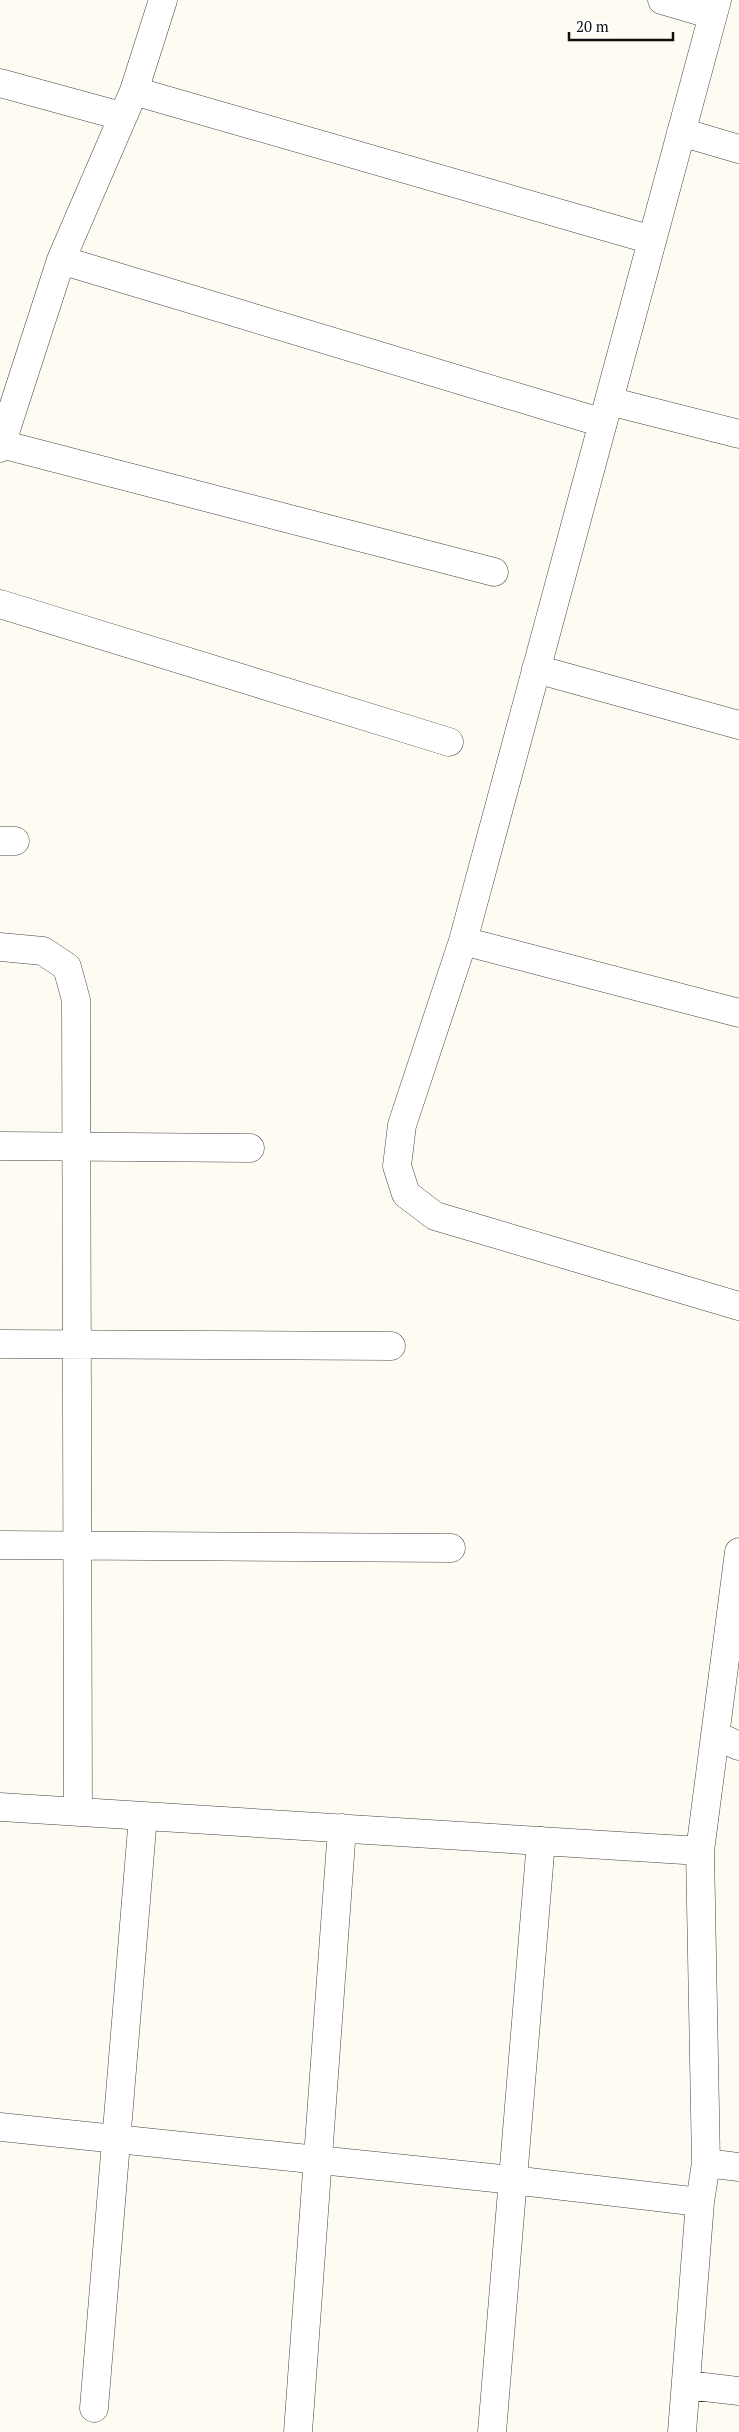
<svg xmlns="http://www.w3.org/2000/svg" width="739" height="2432" viewBox="0 0 739 2432" font-family="'PT Serif',serif">
  <rect width="100%" height="100%" fill="#fefcf2"/>
  <g fill="none" stroke-linecap="round" stroke-linejoin="round">
    <g stroke="#424242" stroke-width="29">
      <path id="minor" d="M662 0 713 15
        M717 0 463 941 402 1125 397 1166 406 1194 435 1216 739 1306
        M0 83 121 116
        M134 91 652 240
        M681 132 739 149
        M61 260 603 423
        M609 401 739 434
        M1 444 494 572
        M0 448 61 260 134 91 163 0
        M0 604 449 742
        M536 669 739 725
        M0 841H15
        M463 941 739 1013
        M0 947 43 951 67 967 76 1000 78 1812
        M0 1146 250 1148
        M0 1344 391 1346
        M0 1545 451 1548
        M715 1735 739 1746
        M0 1807 700 1851
        M0 2127 512 2180 700 2202
        M706 2163 739 2167
        M687 2385 739 2391
        M94 2408 143 1816
        M298 2432 342 1828
        M492 2432 541 1841
        M682 2432 700 2202 706 2163 700 1851 739 1552"/>
    </g>
    <use href="#minor" stroke="#fff" stroke-width="28"/>
  </g>
  <path d="M569 32v8h104v-8" fill="none" stroke="#0f0f0f" stroke-width="2.5"/>
  <text x="576" y="32" font-size="15" fill="#0f0f0f" stroke="#ffffff" stroke-width="4" paint-order="stroke">20 m</text>
</svg>
